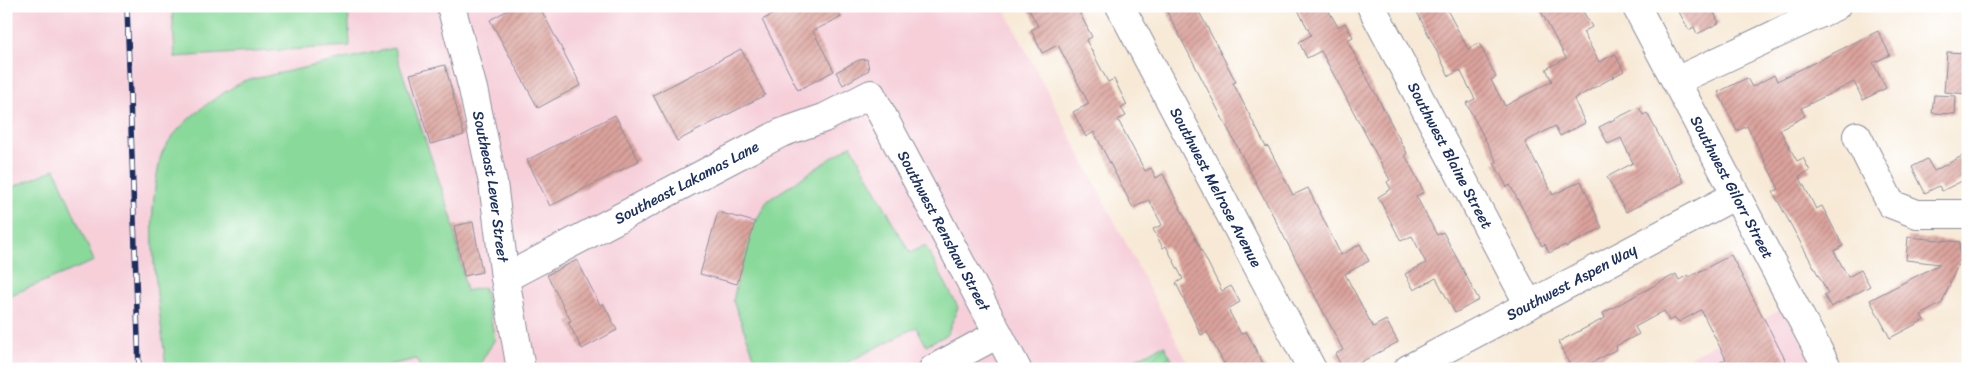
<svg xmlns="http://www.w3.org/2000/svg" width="1974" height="375" viewBox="0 0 1974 375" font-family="Sriracha,sans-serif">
  <defs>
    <pattern id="garden-furrows" width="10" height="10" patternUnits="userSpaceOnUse" patternTransform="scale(1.25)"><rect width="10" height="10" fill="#88d99a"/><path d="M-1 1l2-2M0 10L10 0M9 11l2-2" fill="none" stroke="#6eb081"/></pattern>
    <pattern id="building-hatch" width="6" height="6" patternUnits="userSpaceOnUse" patternTransform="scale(1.25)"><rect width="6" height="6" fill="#dca39c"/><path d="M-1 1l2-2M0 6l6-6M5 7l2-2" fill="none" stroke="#b28582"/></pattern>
  </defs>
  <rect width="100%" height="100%" fill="#fff"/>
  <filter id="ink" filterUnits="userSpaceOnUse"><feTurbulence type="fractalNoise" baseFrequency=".02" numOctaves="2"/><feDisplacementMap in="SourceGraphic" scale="10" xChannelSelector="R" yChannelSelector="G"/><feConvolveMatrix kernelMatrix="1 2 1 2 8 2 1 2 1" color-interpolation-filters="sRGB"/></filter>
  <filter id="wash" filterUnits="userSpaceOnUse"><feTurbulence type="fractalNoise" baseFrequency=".0096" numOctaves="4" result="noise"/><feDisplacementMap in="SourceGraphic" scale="20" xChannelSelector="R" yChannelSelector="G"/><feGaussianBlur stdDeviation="1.12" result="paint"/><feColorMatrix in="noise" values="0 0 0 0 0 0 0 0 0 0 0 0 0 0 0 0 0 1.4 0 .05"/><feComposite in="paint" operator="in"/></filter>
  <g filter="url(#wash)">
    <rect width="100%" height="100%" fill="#f7e9d5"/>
    <path fill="#f6cfd9" d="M6 6H1003L1191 369H6Z
      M1784 308 1817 369H1695L1689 358Z"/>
    <path fill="#88d99a" stroke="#52847c" d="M172 6H348L350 46 175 57Z
      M394 48 452 219 466 291 484 287 495 339 477 369H420L417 359 372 369H166C160 306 145 238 157 175 159 168 159 159 162 153 177 122 215 97 244 81Z
      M851 145 910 253 925 245 958 307 947 335 926 345 916 327 835 369H759L733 301 746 239 767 201Z
      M55 169 94 261 6 297V190Z"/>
    <path fill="url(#garden-furrows)" stroke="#52847c" d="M1164 345 1177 369H1115Z"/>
    <g id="blocks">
      <path fill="url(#building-hatch)" d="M515 6H539L581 85 538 108 490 20Z
        M789 6H835L841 17 813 31 834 71 798 90 762 20Z
        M1027 6H1076L1092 37 1086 40 1108 82 1114 79 1127 105 1121 108 1126 116 1118 120 1145 171 1151 168 1156 178 1163 174 1222 291 1231 286 1240 302 1228 309 1241 334 1246 331 1266 369H1227L1207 332 1201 335 1176 283 1183 279 1166 246 1163 248 1153 229 1162 225 1149 200 1133 208 1094 132 1086 137 1073 112 1089 104 1058 45 1042 53 1031 30 1038 26Z
        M1164 6H1196L1236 82 1233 83 1266 147 1268 146 1293 195 1308 188 1341 255 1360 244 1369 261 1345 274 1373 327 1386 320 1398 342 1348 369H1343L1335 354 1343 350Z
        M1296 6H1326L1338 27 1345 23 1353 37 1347 40 1407 153 1405 155 1424 192 1416 196 1437 235 1443 232 1479 300 1455 313 1436 278 1414 290 1405 274 1426 263 1412 236 1401 241 1378 197 1391 189 1387 182 1390 180 1321 51 1307 58 1299 42 1311 35Z
        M1414 6H1445L1468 49 1479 43 1496 77 1491 80 1505 106 1552 81 1546 69 1566 58 1538 6H1580L1592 27 1583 32 1599 62 1615 54 1624 71 1574 99 1585 123 1560 136 1555 126 1525 142 1553 195 1581 181 1602 228 1566 247 1565 245 1549 253 1545 244 1542 246 1510 185 1507 187 1494 163 1497 162 1466 103 1475 99 1460 70 1449 76Z
        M1686 6H1711L1719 23 1697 34 1694 27 1689 30 1678 10Z
        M1878 31 1890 55 1873 63 1886 88 1863 100 1854 82 1801 108 1805 116 1780 130 1797 161 1803 158 1810 171 1799 176 1816 209 1822 206 1843 246 1834 251 1848 277 1861 270 1870 286 1831 307 1824 295 1828 293 1773 192 1779 189 1747 126 1737 131 1718 92 1747 78 1752 87 1774 75 1777 81Z
        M741 49 765 95 677 141 653 95Z
        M1947 52 1966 53 1965 75H1968V94L1944 92Z
        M867 59 869 70 843 85 836 72 859 60Z
        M445 65 464 135 430 144 410 74Z
        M1934 95 1956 96 1955 114 1932 113Z
        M1639 107 1643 115 1647 113 1684 182 1626 212 1607 177 1633 163 1621 138 1608 144 1599 127Z
        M615 115 639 161 550 206 527 160Z
        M1964 155 1968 162V178L1942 191 1939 186 1925 193 1912 167 1927 159 1934 171Z
        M718 212 755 222 737 284 700 274Z
        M473 222 482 272 464 276 454 226Z
        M1908 237 1960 242 1959 254 1963 252 1942 303 1921 315 1924 320 1890 338 1870 300 1940 264 1906 260Z
        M1731 255 1790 369H1708L1726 359 1701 310 1679 322 1675 318 1669 321 1664 311 1635 327 1639 334 1616 346 1617 349 1580 369H1572L1558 342 1605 318 1603 313 1676 274 1679 280 1688 275 1689 277Z
        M577 260 600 305 603 303 617 330 582 349 568 322 571 321 547 275Z"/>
    </g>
  </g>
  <g filter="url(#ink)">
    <use href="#blocks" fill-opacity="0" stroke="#898c9a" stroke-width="1"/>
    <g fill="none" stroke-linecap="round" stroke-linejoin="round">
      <g stroke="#898c9a" stroke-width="30">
        <g id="minor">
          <path id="s1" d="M451 6 473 89 493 183 505 278 521 369"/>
          <path id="s2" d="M1120 6 1312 369"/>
          <path id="s3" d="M1371 6 1529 305"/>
          <path id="s4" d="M1636 6 1828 369"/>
          <path d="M1676 81 1836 6"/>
          <path d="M1857 136 1891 204 1917 214H1968"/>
          <path id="s5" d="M505 278 781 133 824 118 871 94 1017 369"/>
          <path d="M933 369 998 334"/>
          <path id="s6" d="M1408 369 1736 195"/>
        </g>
      </g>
      <use href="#minor" stroke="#fff" stroke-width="28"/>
      <g stroke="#1b2f5e" stroke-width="5.5">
        <path id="rail" d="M127 6 139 369"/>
      </g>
      <use href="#rail" stroke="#fff" stroke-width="4" stroke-dasharray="11" stroke-linecap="butt"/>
    </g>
  </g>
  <g text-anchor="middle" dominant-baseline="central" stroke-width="4" stroke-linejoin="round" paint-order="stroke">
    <g font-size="15" fill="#1b2f5e" stroke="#fff">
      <text stroke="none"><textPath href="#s3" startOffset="169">Southwest Blaine Street</textPath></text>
      <text stroke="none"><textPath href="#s5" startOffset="205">Southeast Lakamas Lane</textPath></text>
      <text stroke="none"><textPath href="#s1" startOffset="185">Southeast Lever Street</textPath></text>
      <text stroke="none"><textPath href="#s4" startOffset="205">Southwest Gilorr Street</textPath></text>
      <text stroke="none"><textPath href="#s2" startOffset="205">Southwest Melrose Avenue</textPath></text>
      <text stroke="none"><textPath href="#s5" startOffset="565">Southwest Renshaw Street</textPath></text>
      <text stroke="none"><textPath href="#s6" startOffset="185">Southwest Aspen Way</textPath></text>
    </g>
  </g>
  <rect width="1974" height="375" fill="none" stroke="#fff" stroke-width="25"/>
</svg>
